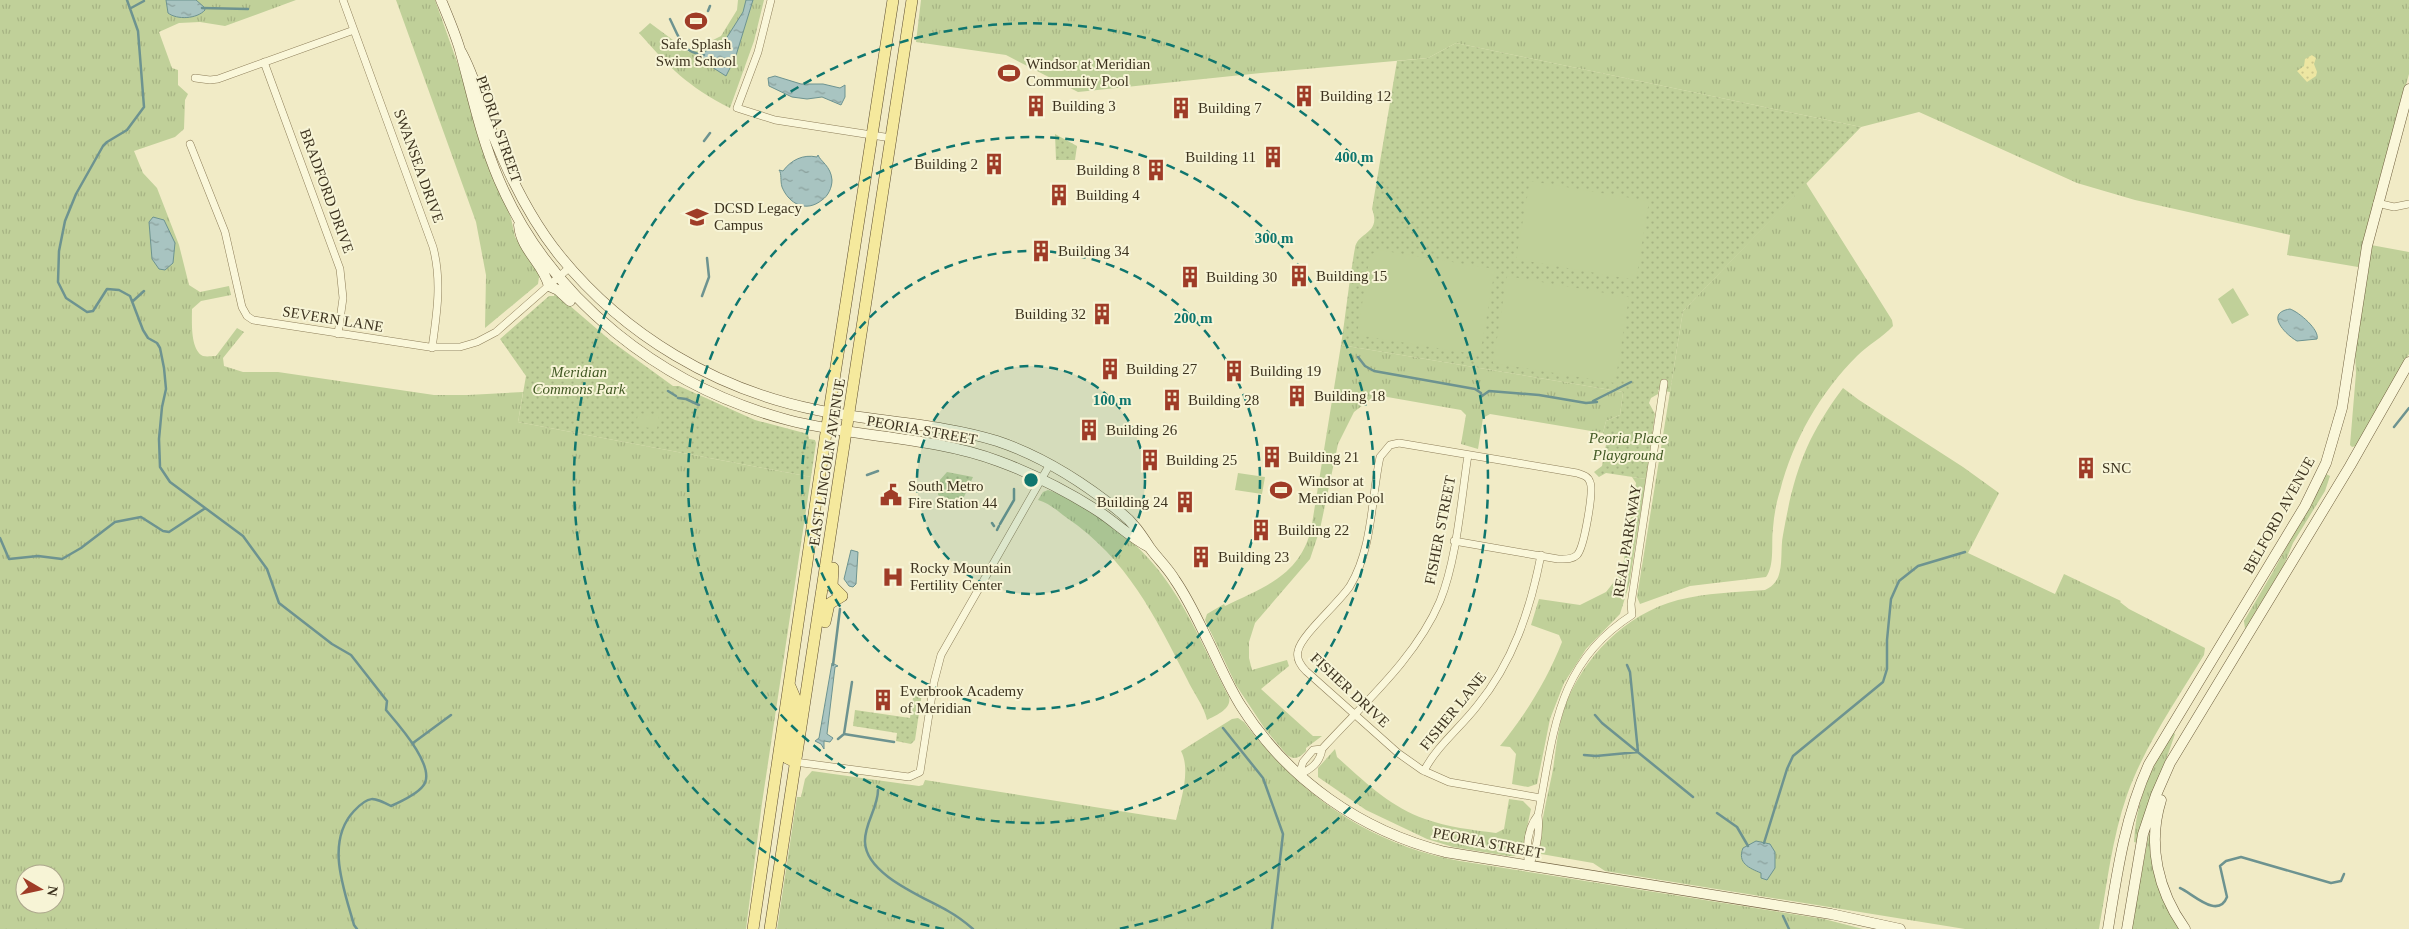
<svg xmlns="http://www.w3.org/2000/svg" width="2409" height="929" viewBox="0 0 2409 929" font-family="Georgia,serif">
  <defs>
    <pattern id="grass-tufts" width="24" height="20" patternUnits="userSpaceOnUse" patternTransform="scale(1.25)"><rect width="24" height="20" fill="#c0d099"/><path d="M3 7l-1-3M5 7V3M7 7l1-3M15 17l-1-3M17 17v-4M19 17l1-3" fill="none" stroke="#a6b383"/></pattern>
    <pattern id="sand-dots" width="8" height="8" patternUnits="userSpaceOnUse" patternTransform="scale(1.25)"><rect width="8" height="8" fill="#ede6a2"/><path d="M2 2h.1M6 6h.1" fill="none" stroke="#ccc68b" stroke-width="1.8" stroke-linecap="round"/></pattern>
    <pattern id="park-dots" width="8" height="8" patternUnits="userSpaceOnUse" patternTransform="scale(1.25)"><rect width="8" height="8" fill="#c0d099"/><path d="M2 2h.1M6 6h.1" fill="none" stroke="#a6b383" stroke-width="1.8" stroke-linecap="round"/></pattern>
    <pattern id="water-ripples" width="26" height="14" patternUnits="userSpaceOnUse" patternTransform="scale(1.25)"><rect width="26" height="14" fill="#a8c4c1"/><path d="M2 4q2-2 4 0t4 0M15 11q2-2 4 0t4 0" fill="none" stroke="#8aa09c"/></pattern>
  </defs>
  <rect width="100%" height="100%" fill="#f1ebc6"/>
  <path fill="url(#grass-tufts)" fill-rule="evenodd" d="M0 0H296L225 26 200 22 179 23 159 32 172 68 178 70V85L188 94 185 100 184 129 175 137 134 151 143 173 157 188 179 245 189 285 200 292 229 286 231 295 201 301 192 309C192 321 190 350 203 356 207 357 212 356 216 356L237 328 244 332 223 358 224 366 243 372H278L434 395H468L523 392 518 422 811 477 762 803 746 929H0ZM25 874H55V904H25Z
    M396 0H435L461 73 480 141 511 218 515 237 542 277H539L538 284 485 328 486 275 476 222Z
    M738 0H764L754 41 730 108C687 86 670 68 639 33L650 23 689 52 721 36 737 10Z
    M921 0H2409V74L2382 170 2358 267 2287 255 2290 235 2135 200 2077 183 1919 112 1861 127 1456 43 1428 58 1261 73 1078 92 1006 55 916 42Z
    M1806 183 1892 320 1893 326C1883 337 1868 345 1857 356 1820 393 1793 440 1780 491 1776 503 1774 516 1773 528 1771 543 1775 565 1766 577L1690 586 1640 604 1637 597 1683 311Z
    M2371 245 2409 252V354L2356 446 2352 447 2350 445 2356 373 2355 353Z
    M1341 345 1623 392 1620 415 1606 421 1603 433 1490 414 1483 418 1478 449 1461 444 1466 415 1461 410 1376 395 1354 412 1338 444 1320 529 1310 559 1255 623 1249 642V658L1252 670 1287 660 1289 666 1261 689 1313 736H1322L1306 748V751C1300 757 1295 761 1287 755L1265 729 1236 685 1205 620 1207 614 1224 604 1225 606C1264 587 1299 576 1311 530Z
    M1843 388 1859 400 1963 467 1999 493 1968 553 2055 594 2064 574 2121 601 2120 602 2129 609 2205 648 2204 655C2176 701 2145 745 2127 795 2112 838 2107 884 2099 929H1965L1605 871 1593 863 1541 854 1540 852C1538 832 1549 791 1553 769 1556 749 1558 728 1564 709 1582 658 1625 614 1678 600 1706 593 1736 592 1765 590 1787 581 1779 554 1783 535 1794 473 1805 439 1843 388Z
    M2326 474 2330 476 2325 491 2293 543 2284 565 2245 629 2244 621 2274 570Z
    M1632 477 1646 479 1629 585 1620 614 1586 649 1564 683 1550 719 1537 784 1528 787 1512 784 1516 754 1510 747 1500 746C1526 714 1547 680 1562 642L1559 635 1531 625 1539 599 1580 605 1606 592 1622 572 1636 483Z
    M1048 490C1063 495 1079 505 1092 513 1171 560 1189 619 1229 697 1232 709 1216 715 1207 720 1204 706 1193 692 1187 679 1155 616 1127 559 1067 518 1059 512 1049 503 1038 500L1043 492Z
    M1238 718 1244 722C1300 795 1368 844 1460 861L1824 919 1863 929H777L797 797H801L805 779 812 771 919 786 923 785 925 780 1176 820C1181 800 1191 770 1181 751L1232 719Z
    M2172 732 2175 734 2137 843 2134 842C2136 800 2151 769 2172 732Z
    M1335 749 1337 757C1364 781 1390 807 1425 819 1448 827 1472 830 1496 833L1504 829 1509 799 1523 801 1531 809 1522 851 1515 856H1508L1453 847 1427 839 1366 810 1318 777V768Z
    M2149 834 2150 835 2181 929H2131Z"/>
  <path fill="url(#sand-dots)" d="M2312 55 2316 58 2314 64 2317 72 2316 76 2307 82 2297 71 2304 66 2305 59Z"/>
  <path fill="url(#park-dots)" d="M1456 43 1861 127 1683 311 1670 392 1658 390V394L1651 398 1649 403 1655 414 1646 479 1606 473 1599 477 1594 472 1602 466 1607 439 1603 433 1606 421 1620 415 1623 392 1341 345C1346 313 1349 280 1355 248 1357 232 1382 234 1372 209L1397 61 1428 58Z
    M1055 134 1077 146 1075 160H1056Z
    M555 293 611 341 673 386H679L755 420 808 434 809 439 815 440 816 443 811 477 518 422 526 376 500 339 549 296H554Z
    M947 472 973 477 959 508 938 495 939 481Z
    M914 691 922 693 915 740 911 744 896 741 897 733 853 726 855 710 910 718Z"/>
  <path fill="#c0d099" d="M1530 181 1649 201 1636 280 1516 259Z
    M1379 250 1495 269 1480 355 1357 335 1370 255Z
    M1507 276 1629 297 1615 383 1493 363Z
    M2233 288 2249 315 2232 324 2218 299Z
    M638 413 659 416 657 429 636 426Z
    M1238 473 1265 477 1262 494 1235 490Z"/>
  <path fill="url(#water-ripples)" stroke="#6d9390" d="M166 0H196L204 7 205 10C197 19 177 20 168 13Z
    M746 0H753L734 62 736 64H732L726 76 704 62 703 58 697 57 698 55 724 42 743 12Z
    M775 76 801 84H823L840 88 845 85V97L841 105 822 97 807 99 792 97 769 86 768 78Z
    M818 155C820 161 831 166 832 180 832 188 828 196 822 200 806 213 789 204 782 187 780 180 782 174 779 170L783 171C791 160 803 154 817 157Z
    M153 217 164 220 175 243 173 263 165 270 159 269 152 259 149 222Z
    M2290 309C2299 312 2320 330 2317 339L2297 341C2286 335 2264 313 2290 309Z
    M851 550 858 552 856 584 853 587 849 586 844 579Z
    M832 663 838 666 835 667 827 734 833 738 830 742 824 741V749L821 744 815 741 819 738Z
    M1756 841 1770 844 1775 852V868L1767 880 1761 878V873C1749 868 1737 863 1743 848Z"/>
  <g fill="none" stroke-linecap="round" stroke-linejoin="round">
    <path stroke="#6d9390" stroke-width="2.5" d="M127 0 138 31 144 107 127 130 107 142 103 146 76 194 65 221 59 251 58 282 66 298 87 312 93 311 107 289 119 290 130 296 143 330 148 338 157 343 160 348 164 368 166 389 162 407 159 439 160 467 170 482 243 536 267 569 279 603 332 644 351 655 387 701 386 710C397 723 438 768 423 786 417 794 400 802 391 806 373 797 369 795 354 811 325 842 344 889 354 925L357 929
      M131 8 144 1
      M202 8 248 9
      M708 11 710 6
      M670 19C679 37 682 53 704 55
      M704 141 710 133
      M702 296 709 277 707 258
      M133 301 144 291
      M1358 357 1365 366 1374 371 1475 389 1481 393V397
      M668 391 676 396
      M1482 396 1489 391 1539 395 1586 403 1597 402
      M678 398 686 399 699 405
      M1593 401 1631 382
      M2394 427 2409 408
      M867 475 878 471
      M992 523 994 526
      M1000 524 1014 500V489
      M997 530 999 526
      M0 538 9 559 38 556 62 559 81 548 115 522 141 517 163 531 169 532 204 509
      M833 665 840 609
      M1595 715 1602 723 1693 797
      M1223 728 1263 778 1283 834 1272 929
      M844 734 894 742
      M838 739 844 734 852 682
      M413 743 451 715
      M1584 755 1596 756 1638 752 1630 672 1627 665
      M878 790C878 808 864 824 865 842 866 875 924 897 948 911 957 916 965 922 973 929
      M1717 813 1737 827 1748 846
      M1764 843 1787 769 1793 756 1883 682 1887 669V640L1891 599 1899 581 1918 566 1965 552
      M2180 888C2192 893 2218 920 2227 897L2220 866 2226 861 2241 857 2331 883 2341 881 2344 874
      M1783 916 1789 929"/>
    <g stroke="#8d7e5a" stroke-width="8">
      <path id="minor" d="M343 0 433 247C442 281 437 313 432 348
        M771 0 758 52 737 108 775 120 891 138
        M264 62 340 269 343 298 338 334
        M195 78 210 80 218 79 354 30
        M190 144 225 232 242 307 247 316 253 320 429 347H460L477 342 496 332 570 267
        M2377 203 2394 207 2409 204
        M1454 541 1558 559C1565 559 1572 560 1577 555 1584 548 1594 491 1590 482 1588 476 1583 475 1577 473L1399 443 1390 445 1380 457C1371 499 1373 548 1350 586 1339 603 1301 635 1298 651 1296 659 1300 665 1306 671L1398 753 1422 770 1449 782 1541 798
        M795 762 909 777 920 772 934 682 941 655 1050 464
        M1424 771C1436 747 1460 728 1477 706 1513 662 1530 611 1541 555
        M1299 775C1311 769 1320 763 1322 749 1364 703 1416 658 1440 601 1457 559 1461 500 1468 455
        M1299 775 1303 762 1313 750 1322 749
        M1529 866C1536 851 1540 832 1538 815 1554 735 1555 664 1632 615L1631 604 1664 383
        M1529 866C1526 849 1527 829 1538 815"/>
    </g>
    <g stroke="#6f5f3e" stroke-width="11">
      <path id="secondary" d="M441 0C448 17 455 33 460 50 472 94 481 138 499 180 551 301 663 387 788 420 857 438 931 436 998 461 1031 473 1068 492 1098 511 1115 522 1131 538 1149 547
        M460 50C475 76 481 105 492 132 509 176 530 219 560 256 625 336 717 390 817 410 876 422 939 423 997 441 1042 456 1083 482 1120 512 1133 522 1141 534 1150 548 1158 559 1168 568 1175 580 1189 600 1199 623 1210 645 1220 666 1229 687 1241 706 1288 780 1361 831 1445 852L1831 914 1900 929
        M519 225C521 250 543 263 549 286L558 290 570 301
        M2161 800C2147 845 2158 891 2185 929
        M2108 929C2117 872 2125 817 2149 764L2305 506 2326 463 2342 408 2367 246 2409 89
        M2127 929 2143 834 2156 795 2170 763 2350 466 2409 362"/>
    </g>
    <g stroke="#5b4b2f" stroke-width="12">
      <path id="primary" d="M825 622 829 604 842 596 832 586 833 568
        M789 684 795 698 787 758 795 762
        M753 929 831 399 893 0
        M770 929 912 0"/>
    </g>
    <use href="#minor" stroke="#faf7da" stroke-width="7"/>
    <use href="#secondary" stroke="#faf7da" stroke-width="10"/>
    <use href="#primary" stroke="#f5e99d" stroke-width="11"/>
  </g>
  <circle cx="1031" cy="480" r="114" fill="#0f766e" fill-opacity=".12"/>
  <g fill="none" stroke="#0f766e" stroke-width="2.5" stroke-dasharray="9 6">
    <circle cx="1031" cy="480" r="114"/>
    <circle cx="1031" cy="480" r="229"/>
    <circle cx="1031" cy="480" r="343"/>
    <path d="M944 929A457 457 0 1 1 1118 929"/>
  </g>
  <defs>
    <g id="stadium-bare" transform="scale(1.725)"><path d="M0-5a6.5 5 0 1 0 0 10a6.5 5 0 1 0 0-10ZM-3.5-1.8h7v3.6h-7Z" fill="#9f3c27" stroke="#f7f4d6" stroke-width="2.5" paint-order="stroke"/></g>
    <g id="building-bare" transform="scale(1.725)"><path d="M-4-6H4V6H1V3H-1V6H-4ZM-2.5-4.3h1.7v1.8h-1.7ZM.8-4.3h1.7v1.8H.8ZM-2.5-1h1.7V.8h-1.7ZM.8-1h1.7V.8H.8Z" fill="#9f3c27" stroke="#f7f4d6" stroke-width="2.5" paint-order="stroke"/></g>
    <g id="school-bare" transform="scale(1.725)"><path d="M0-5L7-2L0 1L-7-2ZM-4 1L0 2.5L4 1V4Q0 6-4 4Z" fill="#9f3c27" stroke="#f7f4d6" stroke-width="2.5" paint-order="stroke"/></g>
    <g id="civic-bare" transform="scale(1.725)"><path d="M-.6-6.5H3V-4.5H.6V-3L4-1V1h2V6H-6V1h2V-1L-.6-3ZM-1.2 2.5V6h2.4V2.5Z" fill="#9f3c27" stroke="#f7f4d6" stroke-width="2.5" paint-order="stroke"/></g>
    <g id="hospital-bare" transform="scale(1.725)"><path d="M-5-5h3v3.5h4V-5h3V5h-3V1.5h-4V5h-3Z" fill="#9f3c27" stroke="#f7f4d6" stroke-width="2.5" paint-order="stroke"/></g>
  </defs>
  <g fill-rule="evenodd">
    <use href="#stadium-bare" x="696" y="21"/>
    <use href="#stadium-bare" x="1009" y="73"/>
    <use href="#building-bare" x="1304" y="96"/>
    <use href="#building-bare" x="1036" y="106"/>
    <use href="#building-bare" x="1181" y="108"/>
    <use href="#building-bare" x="1273" y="157"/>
    <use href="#building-bare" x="994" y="164"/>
    <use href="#building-bare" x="1156" y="170"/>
    <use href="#building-bare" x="1059" y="195"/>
    <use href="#school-bare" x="697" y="217"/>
    <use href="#building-bare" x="1041" y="251"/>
    <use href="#building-bare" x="1299" y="276"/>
    <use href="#building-bare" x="1190" y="277"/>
    <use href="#building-bare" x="1102" y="314"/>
    <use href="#building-bare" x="1110" y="369"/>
    <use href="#building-bare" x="1234" y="371"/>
    <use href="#building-bare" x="1297" y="396"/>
    <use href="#building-bare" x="1172" y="400"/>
    <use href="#building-bare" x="1089" y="430"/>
    <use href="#building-bare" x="1272" y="457"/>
    <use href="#building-bare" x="1150" y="460"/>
    <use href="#building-bare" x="2086" y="468"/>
    <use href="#stadium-bare" x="1281" y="490"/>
    <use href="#civic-bare" x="891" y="495"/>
    <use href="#building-bare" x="1185" y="502"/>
    <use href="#building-bare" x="1261" y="530"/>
    <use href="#building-bare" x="1201" y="557"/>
    <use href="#hospital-bare" x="893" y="577"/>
    <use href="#building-bare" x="883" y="700"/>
  </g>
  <g text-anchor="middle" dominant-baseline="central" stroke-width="4" stroke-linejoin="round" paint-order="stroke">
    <g font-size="15" fill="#3d331f" stroke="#f7f4d6" text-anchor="start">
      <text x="696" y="44" text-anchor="middle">Safe Splash<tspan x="696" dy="17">Swim School</tspan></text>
      <text x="1026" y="64">Windsor at Meridian<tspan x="1026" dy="17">Community Pool</tspan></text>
      <text x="1320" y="96">Building 12</text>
      <text x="1052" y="106">Building 3</text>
      <text x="1198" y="108">Building 7</text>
      <text x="1256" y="157" text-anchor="end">Building 11</text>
      <text x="978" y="164" text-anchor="end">Building 2</text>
      <text x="1140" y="170" text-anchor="end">Building 8</text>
      <text x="1076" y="195">Building 4</text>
      <text x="714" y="208">DCSD Legacy<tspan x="714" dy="17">Campus</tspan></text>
      <text x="1058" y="251">Building 34</text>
      <text x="1316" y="276">Building 15</text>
      <text x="1206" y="277">Building 30</text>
      <text x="1086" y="314" text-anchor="end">Building 32</text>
      <text x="1126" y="369">Building 27</text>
      <text x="1250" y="371">Building 19</text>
      <text x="1314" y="396">Building 18</text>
      <text x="1188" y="400">Building 28</text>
      <text x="1106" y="430">Building 26</text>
      <text x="1288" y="457">Building 21</text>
      <text x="1166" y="460">Building 25</text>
      <text x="2102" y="468">SNC</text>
      <text x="1298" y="481">Windsor at<tspan x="1298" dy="17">Meridian Pool</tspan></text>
      <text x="908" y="486">South Metro<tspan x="908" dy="17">Fire Station 44</tspan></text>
      <text x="1168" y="502" text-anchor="end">Building 24</text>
      <text x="1278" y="530">Building 22</text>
      <text x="1218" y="557">Building 23</text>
      <text x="910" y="568">Rocky Mountain<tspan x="910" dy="17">Fertility Center</tspan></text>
      <text x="900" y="691">Everbrook Academy<tspan x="900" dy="17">of Meridian</tspan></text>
    </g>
    <g font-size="15" fill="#3d331f" stroke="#f7f4d6">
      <text transform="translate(499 129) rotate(71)">PEORIA STREET</text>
      <text transform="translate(419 166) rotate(70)">SWANSEA DRIVE</text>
      <text transform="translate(327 191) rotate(70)">BRADFORD DRIVE</text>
      <text transform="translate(333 319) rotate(9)">SEVERN LANE</text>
      <text transform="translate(922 430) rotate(10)">PEORIA STREET</text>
      <text transform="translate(827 462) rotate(-81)">EAST LINCOLN AVENUE</text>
      <text transform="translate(2279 515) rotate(-61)">BELFORD AVENUE</text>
      <text transform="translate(1440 530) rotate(-79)">FISHER STREET</text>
      <text transform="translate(1627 541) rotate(-81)">REAL PARKWAY</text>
      <text transform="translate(1350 690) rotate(43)">FISHER DRIVE</text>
      <text transform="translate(1453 711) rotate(-51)">FISHER LANE</text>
      <text transform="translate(1488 843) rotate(11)">PEORIA STREET</text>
    </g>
    <g font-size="15" font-style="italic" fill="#435a25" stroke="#f7f4d6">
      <text x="579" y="372">Meridian<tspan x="579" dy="17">Commons Park</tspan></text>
      <text x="1628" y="438">Peoria Place<tspan x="1628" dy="17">Playground</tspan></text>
    </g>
  </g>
  <circle cx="1031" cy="480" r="8" fill="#0f766e" stroke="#f7f4d6" stroke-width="2.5"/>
  <g font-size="15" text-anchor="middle" font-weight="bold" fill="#0f766e" stroke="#f7f4d6" stroke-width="4" stroke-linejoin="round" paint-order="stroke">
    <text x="1354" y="162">400 m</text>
    <text x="1274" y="243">300 m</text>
    <text x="1193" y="323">200 m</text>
    <text x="1112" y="405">100 m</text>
  </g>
  <g transform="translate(40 889) rotate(99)"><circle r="24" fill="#f7f4d6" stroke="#ada78d"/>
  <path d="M0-4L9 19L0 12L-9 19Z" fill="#9f3c27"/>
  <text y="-8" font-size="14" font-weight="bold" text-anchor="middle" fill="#3d331f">N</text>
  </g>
</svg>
